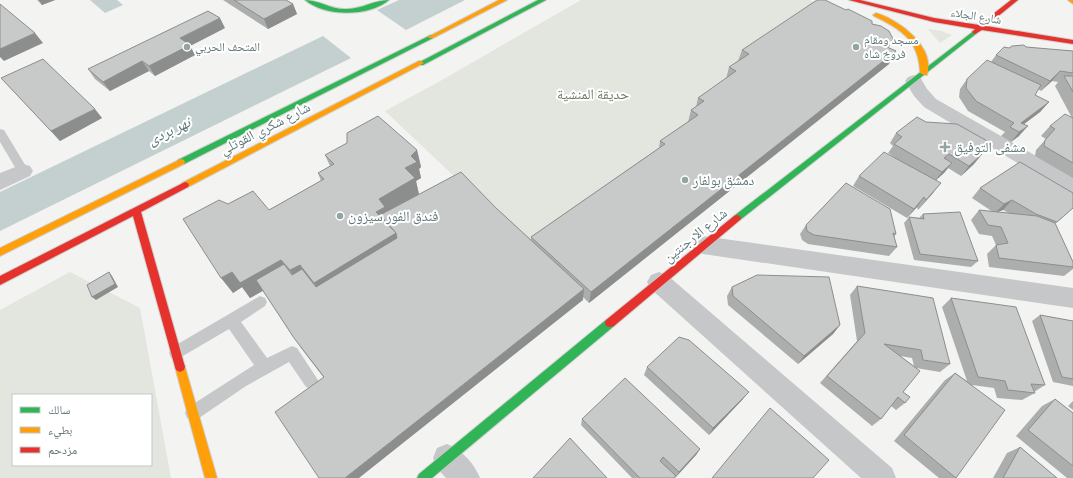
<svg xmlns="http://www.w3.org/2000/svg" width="1073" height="478" viewBox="0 0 1073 478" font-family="'Roboto Condensed','Noto Naskh Arabic',sans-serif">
  <rect width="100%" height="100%" fill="#f3f3f2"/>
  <path fill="#e3e5df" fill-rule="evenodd" d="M581 0H809L820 4 695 127 531 249 385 111 442 80Z
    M928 29 941 31 952 35 940 43Z
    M70 272 140 308 171 478H0V310ZM13 395H151V465H13Z"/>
  <path fill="#c3d0cf" d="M90 0H117L123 5 105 13Z
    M399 0H465L406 30 377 10Z
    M323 36 351 58 0 231V192Z"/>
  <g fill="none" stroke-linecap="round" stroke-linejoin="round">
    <g stroke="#ced0d0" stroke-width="2">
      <path id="fast" d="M305 0C319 0 332 10 347 9 362 9 374 0 389 0 369 17 325 17 305 0Z
        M538 0H546L423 65H419L418 63Z
        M975 30 978 32 977 33 740 220H734L733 218 734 216Z
        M431 35 433 36V38L184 164H178L177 162 178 160Z
        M610 319 614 320 615 323 614 326 432 478H417L419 474 606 320Z"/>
    </g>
    <g stroke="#ced0d0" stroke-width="2">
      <path id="slow" d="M499 0H507L433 38H429L428 37Z
        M1068 0H1073V4Z
        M876 13C899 20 936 47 927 75H924L920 73C919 40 901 29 874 16L873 15Z
        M419 61H421L424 63 188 187 185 188 181 185 182 183Z
        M181 159 184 160 185 162 184 164 0 256V248Z
        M180 362 184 364 185 367 217 478H205L175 367 176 364Z"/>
    </g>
    <g stroke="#ced0d0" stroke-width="2">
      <path id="jam" d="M849 0H860L934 18 979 25 1011 0H1018L986 26 1073 40V44L982 30 975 34 972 32 975 29 934 22Z
        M185 182 188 183 189 185 188 187 141 212 185 367 184 370 180 372 176 370 175 367 133 216 0 285V276Z
        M737 215 740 216 741 218 740 220 614 326 610 327 606 326 605 323 606 320 734 216Z"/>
    </g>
    <path fill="#c5c7c8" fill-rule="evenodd" d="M0 129 4 130 27 168 29 171 27 174 23 175 19 174 0 142Z
      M260 296 265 298 267 302 265 306 241 322 267 358 292 346 297 348 316 377 319 382 316 387 311 389 306 387 289 362 246 386 199 418 193 421 187 418 185 413 187 408 254 365 229 329 176 360 171 358 169 353 171 348Z"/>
    <path fill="#c5c7c8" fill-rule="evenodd" d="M914 75 920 77 927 89 936 99 1073 177V195L1066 192 924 107 914 96 905 81 908 77Z
      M23 164 30 166 33 171 30 176 0 190V173Z
      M703 236 1073 288V308L703 254 695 251 692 245 695 239Z
      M659 272 667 275 892 468 896 478H861L651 289 647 282 651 275Z
      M447 444C462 450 474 463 480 478H446L437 468 433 458 437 448Z"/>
    <use href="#fast" fill="#30b455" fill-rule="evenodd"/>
    <use href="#slow" fill="#ff9f0a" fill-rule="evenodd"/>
    <use href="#jam" fill="#e5322d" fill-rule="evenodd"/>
  </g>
  <path fill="#acaeae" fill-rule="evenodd" d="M37 0H55L42 5Z
    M223 0H286L293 4 297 14 268 29Z
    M872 24 893 39 888 48 889 64 589 303 583 297V300L324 378 301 348 263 291 250 298 242 287 233 293 228 204 269 210 321 181 318 173 330 166 325 155 417 150 421 167 419 169 421 178 416 181 419 194 495 207 531 240V237L659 148 660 141 688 122 691 110 696 107 698 98 726 79 729 67 738 61 742 50Z
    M225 28 190 46 195 55 155 76 149 71 110 91 95 79 88 69Z
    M1026 47 1073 51V178L1035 156 1036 150 1046 139 1041 136 1050 126 1072 118 1055 86 1058 82 1052 81 1041 91 1038 89 1035 95 1049 102 1040 112 1024 124 1019 136 1011 142 1001 136 1005 132 968 111 959 97 960 89 967 79 991 62 996 55 1009 48Z
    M1 78 102 118 60 141Z
    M896 133 981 152 980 153 982 154 974 164 961 176 948 168 944 173 936 180 933 193 918 210 917 207 907 218 853 186 859 176 894 157 888 153 893 146 890 143Z
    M846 183 896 234 894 237 897 247 889 256 808 244 802 240 800 234 806 225Z
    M980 188 1073 208 1055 224 1073 262V269L1064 276 989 267 987 254 996 245 992 236 979 234 971 220 979 210 993 212 972 198ZM1003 210 1009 213 997 212Z
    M923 214 978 261 971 267 914 260 904 223 909 217 919 218Z
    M857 286 950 364 940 372 916 368 903 392 905 403 896 410 891 406 881 419 872 426 820 383 857 341 850 295ZM900 356 912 358 914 366Z
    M732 287 840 325 833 334 798 364 728 305 727 296Z
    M951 298 1045 385 1034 392 1035 393 1022 400 997 398 994 388 972 385 956 478H939L894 441 945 380 955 373 967 381 942 307Z
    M1040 315 1073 321V386L1053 382 1032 321Z
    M647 367 743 399 709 435 644 375Z
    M1055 399 1073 413V478H1067L1016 436 1042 406Z
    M1073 401V410L1068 406Z
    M582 419 700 449 696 455 675 478V477L674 478H632L581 425Z
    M1020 447 1057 478H993L1007 453Z"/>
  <path fill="#8c8d8d" d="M39 0H55L42 5Z
    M293 4 297 14 268 29 264 19Z
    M220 18 225 28 190 46 195 55 155 76 149 66 180 38Z
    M35 33 43 43 4 61 0 57V49Z
    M893 39 887 51V47Z
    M896 51 889 64 589 303 591 292Z
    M142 61 149 71 110 91 103 82Z
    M1060 71 1052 81 1041 91 1050 81Z
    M1049 102 1040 112 1016 130 1021 123Z
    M95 109 102 118 60 141 51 131Z
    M1028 126 1019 136 1011 142 1019 132Z
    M989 142 981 152 970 161 978 151Z
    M417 150 421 167 419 169 421 178 416 181 419 195 386 225 376 212 379 199 405 168 411 156Z
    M982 154 974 164 961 176 969 166Z
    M952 163 944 173 934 182 942 172Z
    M941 183 933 193 918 210 926 200Z
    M924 197 917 207 907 218 914 209Z
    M1012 200 1003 210 995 213 1004 204Z
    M396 233 401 249 322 298 314 283Z
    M281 260 291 275 250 298 242 287 233 293 221 278 232 272Z
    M300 265 308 280 298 285 290 270Z
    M109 272 112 276 118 287 96 300 92 297Z
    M584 289 583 300 359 478H345Z
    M840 325 833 334 798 364 804 356Z
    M749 392 743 399 709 435 713 428Z
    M700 449 696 455 675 478 679 472Z"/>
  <path fill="#c8caca" stroke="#8c8d8d" d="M234 0H286L293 4 264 19Z
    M817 0H825L846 10 848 9 872 21V24L881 26 889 31 893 39 887 47 896 51 591 292 531 237 665 144 660 141 698 115 691 110 704 101 698 98 736 71 729 67 749 54 742 50Z
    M0 4 35 33 0 49Z
    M208 11 220 18 180 38 190 45 149 66 142 61 103 82 88 69Z
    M1024 45 1026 47 1073 51V73L1060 71 1050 81 996 55 1004 47 1009 48 1012 46Z
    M43 59 95 109 51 131 1 78Z
    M987 60 1041 85 1035 95 1049 102 1021 123 1028 126 1019 132 1010 127 1014 123 976 101 966 88 967 79Z
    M1064 76H1073V92Z
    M1065 114 1073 118V163L1044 146 1045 140 1055 129 1050 126Z
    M378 116 417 150 411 156 417 162 405 168 415 178 379 199 385 207 376 212 396 233 314 283 300 265 290 270 281 260 240 283 232 272 221 278 183 219 219 200 228 204 253 191 269 210 324 179 318 173 334 164 325 155 347 143V133Z
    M917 117 926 122 957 124 989 142 978 151 982 154 969 166 949 154 944 158 952 163 942 172 894 144 902 137 896 133Z
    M884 152 941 183 926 200 924 197 914 209 859 176Z
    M1020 162 1073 193V208L1057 222 1036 214 1012 200 1004 204 980 188Z
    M461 172 495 207 584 289 345 478H319L275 412 324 377 294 338 256 280 284 264 292 275 302 269 316 287 397 238 396 233 380 215Z
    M846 183 890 209 896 234 893 233 897 247 814 235 807 231 806 225Z
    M979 210 1037 216 1055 223 1073 262V267L999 258 996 245 1008 243 1001 227 988 225Z
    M960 212 978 261 920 254 909 217 924 219 923 214Z
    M109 272 115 284 92 297 87 285Z
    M757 275 829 277 840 325 804 356 733 296 732 287Z
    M857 286 933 298 950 364 923 360 921 350 884 344 920 371 903 392 910 397 905 403 898 397 881 419 827 376 865 333Z
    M951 298 1016 307 1045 385 1031 384 1035 393 1008 390 1005 381 978 377Z
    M1040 315 1073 321V379L1062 377Z
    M679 337 689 340 749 392 713 428 647 367Z
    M955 373 1005 410 956 478 904 435Z
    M625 378 700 449 679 472 663 457 660 461 676 476 673 478H640L582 419Z
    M1055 399 1073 413V466L1028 430Z
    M770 408 829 460 813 478H712Z
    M570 438 607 478H533Z
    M1020 447 1057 478H1003Z"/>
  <g fill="#94a3a4" stroke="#fff" stroke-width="1.5">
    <circle cx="187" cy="47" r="4"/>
    <circle cx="856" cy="47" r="4"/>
    <path d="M943 141h4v4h4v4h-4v4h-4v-4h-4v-4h4z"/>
    <circle cx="685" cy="180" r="4"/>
    <circle cx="340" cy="216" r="4"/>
  </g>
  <g text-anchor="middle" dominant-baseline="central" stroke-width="4" stroke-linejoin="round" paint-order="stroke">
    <g font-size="12" fill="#61787a" stroke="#fff">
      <text transform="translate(976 16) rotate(9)">شارع الجلاء</text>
    </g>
    <g font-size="12" fill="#61787a" stroke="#fff" text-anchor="start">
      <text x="864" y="40">مسجد ومقام<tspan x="864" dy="14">فروخ شاه</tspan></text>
      <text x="195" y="47">المتحف الحربي</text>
    </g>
    <g font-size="14" fill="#6e7863" stroke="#fff">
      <text x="593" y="94">حديقة المنشية</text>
    </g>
    <g font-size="14" fill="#61787a" stroke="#fff">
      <text transform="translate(265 128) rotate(-27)">شارع شكري القوتلي</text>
      <text transform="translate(695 235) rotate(-39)">شارع الارجنتين</text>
    </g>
    <g font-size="14" fill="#61787a" stroke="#fff" text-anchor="start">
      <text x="954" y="147">مشفى التوفيق</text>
      <text x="693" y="180">دمشق بولفار</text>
      <text x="348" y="216">فندق الفور سيزون</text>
    </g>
    <g font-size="15" font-style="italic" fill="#5c7675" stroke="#fff">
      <text transform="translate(169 131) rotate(-26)">نهر بردى</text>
    </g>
  </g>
  <rect x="12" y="394" width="140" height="72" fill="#ffffff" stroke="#c0c9ca"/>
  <rect x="20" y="407" width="20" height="6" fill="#30b455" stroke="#c0c9ca"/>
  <text x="48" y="414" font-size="12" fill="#61787a">سالك</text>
  <rect x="20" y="427" width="20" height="6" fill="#ff9f0a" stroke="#c0c9ca"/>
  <text x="48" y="434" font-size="12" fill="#61787a">بطيء</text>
  <rect x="20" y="447" width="20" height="6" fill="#e5322d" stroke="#c0c9ca"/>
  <text x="48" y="454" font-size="12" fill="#61787a">مزدحم</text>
</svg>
